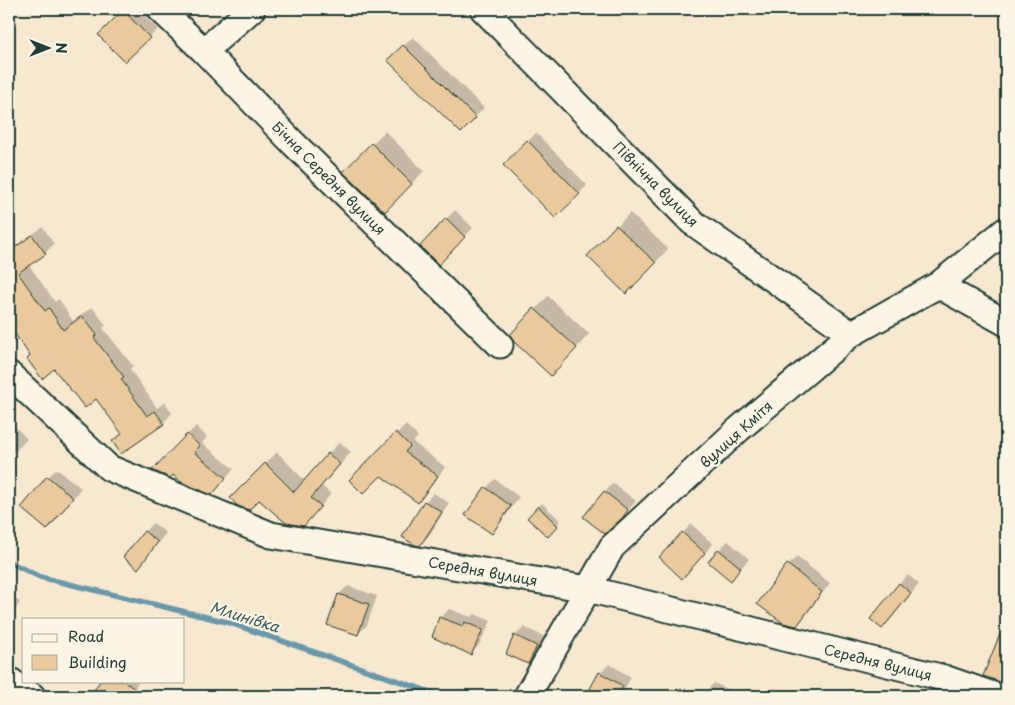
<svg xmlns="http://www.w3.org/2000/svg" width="1015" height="705" viewBox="0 0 1015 705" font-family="'Playpen Sans',sans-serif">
  <rect width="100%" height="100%" fill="#f7e8cf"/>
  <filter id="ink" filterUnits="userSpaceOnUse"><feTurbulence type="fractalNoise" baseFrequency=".02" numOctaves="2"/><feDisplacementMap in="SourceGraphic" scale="10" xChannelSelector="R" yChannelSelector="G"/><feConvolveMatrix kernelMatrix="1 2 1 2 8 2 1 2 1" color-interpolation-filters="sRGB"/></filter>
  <g filter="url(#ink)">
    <path fill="#0003" d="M126 9H138L158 29 125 61 100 35Z
      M413 37 484 108 461 131 389 60Z
      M9 128 14 136 9 142Z
      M385 131 424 171 385 211 345 172Z
      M536 133 587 185 579 194 505 165Z
      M455 210 473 228 439 263 421 246Z
      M630 213 668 249 639 280 588 256Z
      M43 227 54 244 45 253 29 265 55 302 59 299 73 321 92 307 106 325 103 328 133 366 130 369 157 408 165 402 172 413 163 423 114 441 122 433 97 397 55 367 31 356 9 322V250Z
      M548 296 589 334 564 362 512 335Z
      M9 420 27 439 9 458Z
      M406 425 418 437 413 442 445 467 426 493 417 502 381 474 351 480Z
      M196 426 207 437 202 443 234 469 212 494 173 473 154 470Z
      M340 442 351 452 322 486 331 494 315 513 259 498H232L277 452 305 481 329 453Z
      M57 469 81 488 56 520 47 528 48 477Z
      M495 479 519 497 500 524 492 532 486 488Z
      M613 483 636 501 631 507 622 517H585L605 492Z
      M434 493 449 503 429 536 420 544 404 536 425 502Z
      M542 503 561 521 547 535 529 517Z
      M153 523 166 533 146 558 138 567 125 557 145 531Z
      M691 524 713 544 691 568 683 533Z
      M728 541 749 559 731 579 719 550Z
      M797 557 830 583 805 616 797 625 788 565Z
      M908 575 919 584 891 619 882 627 899 584Z
      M348 586 377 596 367 625 358 634 339 594Z
      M9 595 20 602 9 621Z
      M449 609 471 617 475 614 491 621 479 645 471 654 440 618Z
      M1006 621V684L984 675Z
      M524 627 545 637 537 654 528 663 515 636Z
      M609 664 631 677 621 696H588L600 673Z
      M102 681H139L135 687 146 696H96L93 694Z
      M714 683 742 696H703L705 692Z"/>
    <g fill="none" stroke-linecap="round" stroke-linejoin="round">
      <path stroke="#6898aa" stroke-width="5.5" d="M9 562 40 577 227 622 442 696"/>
    </g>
    <path fill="#eac99c" stroke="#1f3d34" d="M123 10 150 38 125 62 98 35Z
      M403 45 476 118 461 133 387 60Z
      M527 140 580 194 555 218 503 165Z
      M371 143 412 184 385 212 343 172Z
      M446 218 465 237 439 265 420 246Z
      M616 225 656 263 626 294 587 256Z
      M32 235 46 254 18 273 45 311 49 308 63 330 82 316 97 335 94 338 124 377 121 379 147 416 155 411 164 424 121 454 112 441 122 434 96 399 85 408 54 369 42 379 27 359 30 356 9 325V252Z
      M534 308 577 348 551 376 514 342 510 335Z
      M396 432 410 446 405 452 438 476 418 503 381 476 363 494 349 480Z
      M187 434 200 446 194 452 226 478 212 495 181 482 173 475 170 478 152 470Z
      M328 453 340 464 311 498 321 506 304 526 286 523 259 500 249 510 238 506 230 498 265 463 294 492Z
      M47 476 73 498 47 530 21 508Z
      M485 487 511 506 492 534 465 515Z
      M604 491 628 510 623 517 605 534 583 517Z
      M424 501 442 512 420 546 415 545 402 537Z
      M538 506 558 526 548 537 527 518Z
      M144 531 158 542 138 569 123 557Z
      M682 532 705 553 682 579 659 557Z
      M718 549 741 568 731 581 708 562Z
      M787 564 822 592 797 626 783 623 757 604Z
      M899 583 911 593 882 629 870 619Z
      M338 594 369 604 358 635 327 625Z
      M439 617 463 626 465 622 483 630 471 655 432 637Z
      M1006 619V686L1001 682 983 676Z
      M514 635 537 646 528 664 506 654Z
      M599 672 623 686 618 696H586Z
      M100 681H124L144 696H90Z"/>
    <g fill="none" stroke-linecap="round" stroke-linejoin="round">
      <g stroke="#1f3d34" stroke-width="29">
        <path id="minor" d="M160 9 204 51 294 144 500 345
          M483 9 692 222 851 334
          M204 51 252 9
          M938 285 1006 323
          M9 374 109 468 271 535 588 589 944 678 996 696
          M9 680 32 696
          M527 696 612 547 739 429 851 334 938 285 1006 230"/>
      </g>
      <use href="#minor" stroke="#fcf5e5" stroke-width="25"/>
    </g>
  </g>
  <g text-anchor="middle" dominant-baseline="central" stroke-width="4.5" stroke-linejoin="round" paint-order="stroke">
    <g font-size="14" fill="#1f3d34" stroke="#fcf5e5">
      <text transform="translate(329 178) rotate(45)">Бічна Середня вулиця</text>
      <text transform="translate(656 184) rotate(45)">Північна вулиця</text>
      <text transform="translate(736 434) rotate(-42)">вулиця Кмітя</text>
      <text transform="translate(483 571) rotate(10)">Середня вулиця</text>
      <text transform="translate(878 662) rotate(14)">Середня вулиця</text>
    </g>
    <g font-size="15" font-style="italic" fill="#375b5b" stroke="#fcf5e5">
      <text transform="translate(245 616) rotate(17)">Млинівка</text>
    </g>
  </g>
  <rect width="1015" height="705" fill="none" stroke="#fcf5e5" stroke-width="30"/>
  <rect x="15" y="15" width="985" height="675" fill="none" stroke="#1f3d34" stroke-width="2" filter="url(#ink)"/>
  <rect x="22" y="618" width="162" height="65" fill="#fcf5e5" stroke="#a4ab9e"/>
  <rect x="32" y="634" width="25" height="8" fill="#fcf5e5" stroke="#a4ab9e"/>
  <text x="68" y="642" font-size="15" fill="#1f3d34">Road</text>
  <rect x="32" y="655" width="25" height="15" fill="#eac99c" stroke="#a4ab9e"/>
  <text x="68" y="668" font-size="15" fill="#1f3d34">Building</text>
  <g transform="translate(48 48) rotate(90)" stroke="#fcf5e5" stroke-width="4" paint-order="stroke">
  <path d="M0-4L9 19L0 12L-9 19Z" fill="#1f3d34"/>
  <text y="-8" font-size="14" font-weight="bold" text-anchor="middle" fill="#1f3d34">N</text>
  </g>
</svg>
